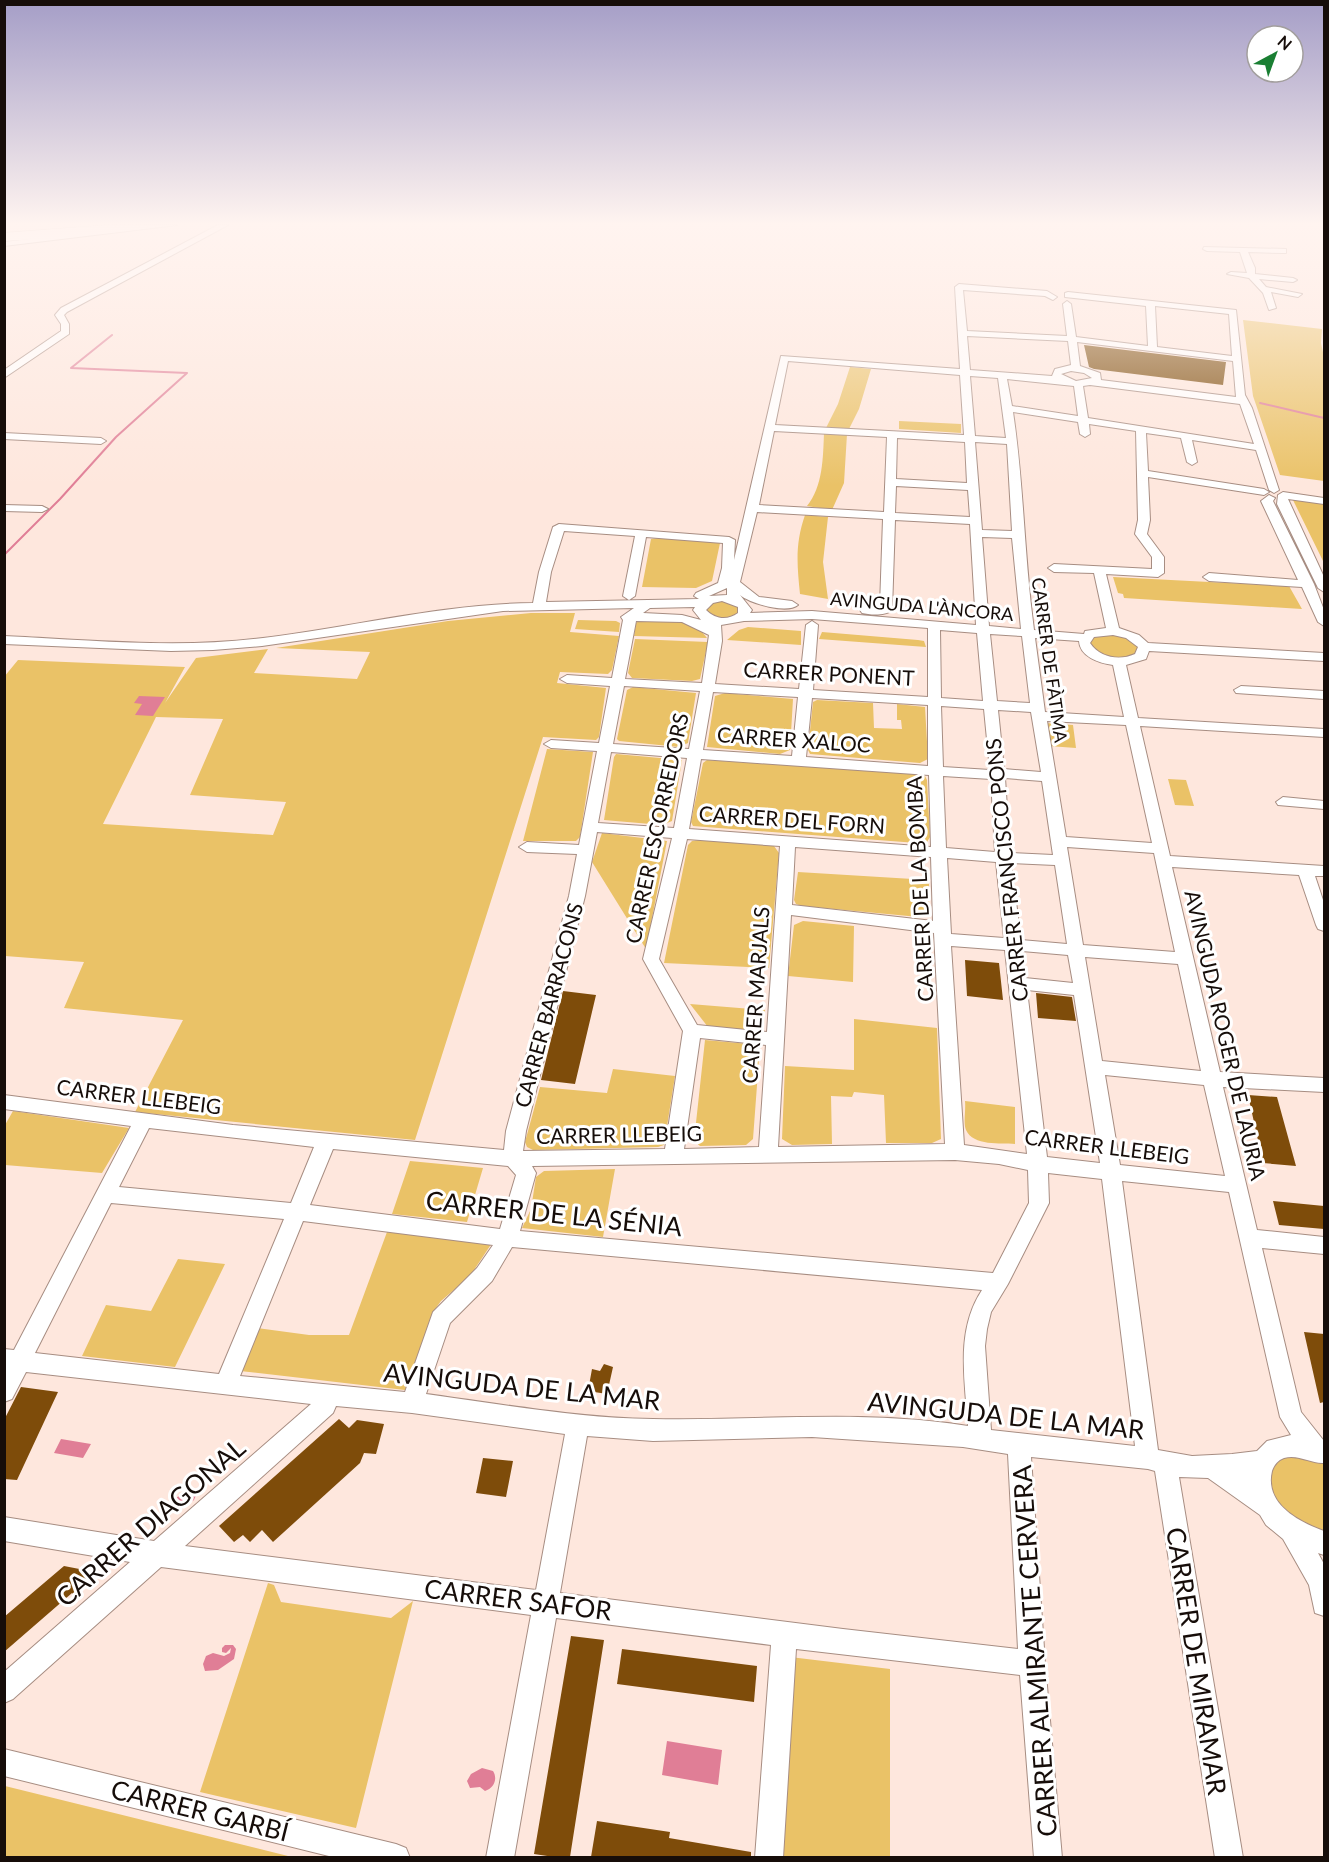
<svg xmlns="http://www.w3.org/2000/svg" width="1329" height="1862" viewBox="0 0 1329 1862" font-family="Lato,sans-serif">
  <rect width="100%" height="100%" fill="#fee7dd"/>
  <path fill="#eac267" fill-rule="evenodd" d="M1243 320 1322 329 1321 343 1324 357V481L1280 475 1253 396Z
    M850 367 871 369 859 409 849 429 826 428 838 404Z
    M899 421 961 424V433L899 429Z
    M824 433 847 434 844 483 832 510 807 506C823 486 823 458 824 433Z
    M1292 498 1324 503V563Z
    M805 515 828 517 823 562 828 599 800 594C797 564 795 544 805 515Z
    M659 538 720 543 712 581 696 588 642 587 651 539Z
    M1113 577 1289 586 1302 609 1124 598 1123 594 1118 593Z
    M734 600 745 613 718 621 700 606 703 603Z
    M531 613H575L570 632 619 636 612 670 608 674 560 672 557 683 606 688 599 737 596 740 543 737 415 1140 135 1112 183 1020 64 1008 84 962 5 956 4 677 18 660 185 667 165 703 196 658 268 649 254 673 357 679 370 652 276 648 448 621ZM156 717 223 719 190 795 286 802 273 835 103 824Z
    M578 620 616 621 620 623 619 632 575 629Z
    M639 621C664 622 692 616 707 638L634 636 636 623Z
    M748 627 801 631V645L727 640 739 630Z
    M1104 631 1142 643 1136 659 1099 657 1086 638Z
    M822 632 918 640 924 641 926 647 819 639Z
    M635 639 708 642 700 679 692 681 632 678 628 673Z
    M633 687 696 693 688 743 679 747 619 741 617 739 627 690Z
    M725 693 793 699 790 750 780 754 707 747 715 696Z
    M817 700 873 703 874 728 902 729 901 720H897V704L925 707 928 759 920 763 810 754 808 750 813 702Z
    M1046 723 1073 725 1076 748 1049 746Z
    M547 749 593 752 580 837 576 841H523Z
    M616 754 682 760 672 821 662 825 604 820 614 757Z
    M707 760 920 774 925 776 927 780 930 837 927 842 917 843 693 826 691 822 703 763Z
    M1168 779 1186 780 1194 806 1175 805Z
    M602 833 667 841 646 949 592 862Z
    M699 840 774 846 779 853 769 968 664 963 688 845 692 841Z
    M798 872 929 880V913L926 916 919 917 802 906 796 904 794 900Z
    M803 921 854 926 853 982 788 976 794 925Z
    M690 1004 765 1010 764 1025 756 1032 708 1027Z
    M854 1019 937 1028 941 1139 932 1143H886L884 1095 854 1092 852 1097 831 1096 832 1144 792 1145 782 1139 785 1066 854 1070Z
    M705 1040 760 1045 753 1139 746 1145 700 1146 694 1141Z
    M613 1069 675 1076 664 1145 658 1147 533 1150 527 1147 525 1142 540 1087 607 1093Z
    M965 1101 1015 1107V1144C1001 1143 973 1146 966 1130 963 1123 966 1110 965 1101Z
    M13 1111 129 1128 102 1173 5 1165V1125Z
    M410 1161 483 1168 467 1222 392 1214Z
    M615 1169 603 1237 522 1228 531 1209 536 1177 544 1171Z
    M387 1232 492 1243 470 1276 441 1301 433 1312 405 1390 240 1371 257 1328 309 1335H349Z
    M178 1259 225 1264 175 1367 82 1356 106 1305 151 1311Z
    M1319 1452 1324 1455V1543L1310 1540 1293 1533 1259 1467 1262 1461Z
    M268 1583 274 1585 281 1602 391 1618 413 1601 356 1828 200 1792Z
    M790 1657 890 1669V1857L778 1858Z
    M5 1786 292 1857H5Z"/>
  <path fill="#e07e96" d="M139 696 165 697 153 716 135 715 142 704 134 703Z
    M61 1439 91 1444 83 1458 54 1453Z
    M193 1488 197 1493 194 1500 179 1511 171 1509 170 1503 174 1498 183 1495 186 1489Z
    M225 1645H233L236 1649 234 1659 218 1670 205 1671 203 1664 206 1656 213 1653 224 1656 230 1653 231 1648 226 1653 222 1652V1648Z
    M667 1741 722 1750 718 1785 662 1775Z
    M482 1768 493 1771C498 1779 494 1788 485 1791L480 1787 470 1788 467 1781 471 1774Z"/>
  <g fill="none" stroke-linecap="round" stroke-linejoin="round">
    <path stroke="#e07e96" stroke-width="2" d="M1260 403 1324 418
      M4 555 60 499 116 437 187 373 71 368 112 335"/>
  </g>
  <path fill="#7e4c0a" d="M1084 345 1226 362 1223 385 1094 369 1089 367Z
    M965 960 999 963 1003 1000 967 996Z
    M563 991 596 995 575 1084 541 1080Z
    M1036 993 1072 997 1076 1021 1038 1018Z
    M1248 1095 1277 1097 1296 1166 1263 1163Z
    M1273 1201 1324 1206V1229L1279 1225Z
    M1304 1332 1324 1334V1402L1320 1403Z
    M604 1364 613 1367 607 1394 588 1391 592 1369 600 1371Z
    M21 1387 58 1392 17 1480 4 1479V1420Z
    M339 1419 349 1428 357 1420 384 1424 376 1454 364 1453 360 1463 273 1542 262 1530 250 1542 243 1535 234 1542 219 1526Z
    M483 1458 513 1461 506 1497 476 1493Z
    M64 1566 100 1573 74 1595 72 1593 4 1652V1617Z
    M571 1636 604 1640 570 1857H554L534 1854Z
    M622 1649 757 1666 754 1702 617 1684Z
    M597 1821 670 1832 669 1838 751 1852V1857H591Z"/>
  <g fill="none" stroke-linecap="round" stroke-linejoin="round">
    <g stroke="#a78d82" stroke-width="2">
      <path id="minor" d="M150 225H177L4 246V242Z
        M218 225H228L67 312 64 315 69 324V334L4 378V370L61 331V324L55 315 61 308Z
        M1204 247 1286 249V253H1283L1248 252 1255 268V274L1293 278 1297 280 1293 282 1259 279 1266 287 1302 294 1298 297 1271 292 1276 308 1269 310 1263 293 1249 278 1227 274 1231 272 1247 273 1240 252 1207 251 1203 249Z
        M959 284 1047 291 1057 297 1053 300 1045 296 963 290 967 331 1067 336 1063 304 1067 301 1071 304 1076 337 1148 346 1146 306 1065 297V293L1068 292 1236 310 1245 395 1252 408 1279 490 1274 493 1269 490 1256 450 1192 440 1197 462 1192 465 1187 462 1181 438 1146 433 1148 471 1264 489 1269 492 1264 495 1148 477 1150 520 1147 534 1164 557V573L1158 577 1106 574 1119 628 1139 635 1148 643 1324 653V661L1149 651 1146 659 1126 665 1138 718 1324 729V737L1140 726 1170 856 1324 866V876H1315L1324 903V931L1318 929 1316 925 1299 875 1172 867 1220 1072 1324 1078V1092L1223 1087 1257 1230 1324 1237V1254L1262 1248 1301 1412 1324 1441V1463C1311 1464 1299 1454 1284 1458 1278 1460 1274 1465 1272 1471 1264 1504 1299 1522 1324 1531V1555L1318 1553 1324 1564V1616L1315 1613 1309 1585 1283 1539 1266 1525 1260 1515 1208 1478 1179 1477 1243 1858H1215L1155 1471 1148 1469 1031 1457 1045 1663 1062 1858H1034L1020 1675 796 1649 783 1858H755L771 1645 556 1618 514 1858H486L531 1615 161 1567 13 1699 4 1703V1672L130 1562 4 1541V1517L154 1541 311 1404 26 1372 12 1399 4 1402V1349L14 1350 131 1126 4 1109V1095L233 1125 504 1150 506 1131 569 896 577 854 527 852 519 847 527 842 579 845 597 751 551 748 544 744 551 740 599 743 610 686 567 683 560 679 567 675 612 678 623 620 621 617 634 608 503 611 262 646 213 650 171 651 4 644V636C90 640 178 649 263 638 353 627 442 604 533 603L539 572 553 527 559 524 729 537 735 540 734 560 781 356 960 369 955 287ZM1155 306 1229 314 1232 356 1157 347ZM967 336 1068 341 1071 365 1055 369 1052 376 970 370ZM1077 342 1233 361 1236 397 1101 380 1100 373 1080 366ZM788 361 960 375 964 435 775 425ZM1071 371 1084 373 1092 378 1076 381 1061 374ZM970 376 998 378 1006 438 975 436ZM1007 379 1074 386 1078 416 1012 406ZM1090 385 1240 404 1254 444 1088 418 1083 386ZM1013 412 1078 422 1080 434 1085 437 1090 434 1089 424 1136 431 1138 520 1135 534 1152 557V569L1054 564 1048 568 1054 572 1094 573 1106 628 1085 631 1084 634 1034 630C1024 557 1024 484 1013 412ZM774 431 887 437 884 512 759 505ZM897 438 965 442 967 483 896 479ZM975 442 1007 444 1012 531 982 530ZM896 486 968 490 970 517 895 513ZM757 512 883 519 880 606 862 607 860 610 862 613C870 615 886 616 892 610L895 520 970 524 976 625 812 611 750 613 752 610 740 595C751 604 787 614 798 605L792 601 759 597 740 582ZM564 531 635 536 623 596 629 600 635 596 646 537 723 543 722 568 718 583 696 593 694 596 699 599 546 602 551 572ZM982 537 1012 538 1021 629 989 626ZM727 588V595L709 596ZM722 601 738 607V613C727 621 715 619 706 610L713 603ZM695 607 693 610 701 620 682 615 643 613 650 608ZM812 619 928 628V697L813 690 818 625 812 621 806 625 799 689 715 684 722 641 721 625 744 621ZM636 621 682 622 709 635 702 683 625 679ZM940 630 977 633 983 701 941 698ZM990 634 1022 636 1030 703 997 701ZM1113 635 1126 638 1138 647 1135 654C1120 661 1100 658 1090 643L1094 637ZM1035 638 1079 641C1080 657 1099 663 1113 665L1124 717 1045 712ZM624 686 700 691 689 749 613 744ZM713 692 798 697 792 756 703 750ZM812 698 928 705V766L806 757ZM941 706 984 709 990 770 943 767ZM998 710 1031 712 1041 772 1004 769ZM1047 721 1126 725 1152 843 1066 837ZM611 752 687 758 674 828 598 823ZM701 759 929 775 931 847 689 829ZM943 776 991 779 995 852 946 848ZM1005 778 1042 781 1053 855 1010 853ZM597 832 672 838 643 959 683 1031 665 1149 523 1151 526 1131 585 896ZM687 839 780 846 767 1032 697 1025 659 959ZM795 847 931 857 933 921 792 905ZM1067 847 1154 853 1175 952 1083 945ZM947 858 996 862 1004 938 951 934ZM1011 863 1055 865 1067 944 1021 940ZM791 915 934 933 945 1144 778 1147ZM951 946 1005 950 1027 1154 964 1145ZM1022 951 1068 955 1073 983 1025 978ZM1085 957 1178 964 1201 1071 1102 1061ZM1027 990 1074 995 1100 1163 1047 1157ZM700 1038 766 1045 759 1147 684 1149ZM1105 1075 1204 1085 1225 1176 1120 1165ZM149 1128 314 1147 291 1203 119 1187ZM333 1149 508 1166 516 1175 500 1229 310 1205ZM955 1160 999 1164 1028 1170 1029 1203 993 1273 520 1231 536 1173 532 1166ZM1048 1173 1102 1179 1135 1446 991 1430 985 1346 987 1329 991 1312 1008 1284 1049 1203ZM1122 1181 1229 1192 1280 1417 1291 1435 1267 1441 1257 1451 1232 1454 1192 1456 1158 1450ZM111 1203 284 1219 219 1374 35 1353ZM303 1221 493 1245 477 1268 433 1312 405 1392 240 1376ZM512 1247 982 1290C955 1331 965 1380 968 1426 863 1409 758 1421 653 1419 577 1418 501 1404 426 1394L450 1323 492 1281ZM336 1406 412 1413 565 1434 536 1590 185 1546 333 1413ZM587 1436 653 1441 812 1437 963 1447 1008 1454 1018 1649 843 1629 560 1593Z
        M4 433 101 438 106 441 101 444 4 439Z
        M1283 492 1324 498V504L1288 499 1324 577V592L1318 588 1277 504 1278 495Z
        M1269 495 1275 498 1273 501 1314 584 1324 610V626L1318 622 1302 587 1209 581 1203 577 1209 573 1298 580 1261 501Z
        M4 505 42 506 48 509 42 512 4 511Z
        M1241 686 1324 691V699L1236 693 1234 690Z
        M1283 797 1324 801V809L1278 805 1276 802Z
        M4 1749 396 1844 406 1848 410 1858H337L4 1776Z"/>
    </g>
    <g stroke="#a78d82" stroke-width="1">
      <path id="highway" d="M108 225H148L142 229 71 237 4 241V233Z"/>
    </g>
    <use href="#minor" fill="#fff" fill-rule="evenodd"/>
    <use href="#highway" fill="#fff" fill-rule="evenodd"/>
  </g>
  <linearGradient id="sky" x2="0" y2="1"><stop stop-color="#a59ec7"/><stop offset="0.46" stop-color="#fff4f0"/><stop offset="1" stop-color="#fff4f0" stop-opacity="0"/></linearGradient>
  <rect width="1329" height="486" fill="url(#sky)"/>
  <g text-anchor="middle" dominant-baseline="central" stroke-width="6" stroke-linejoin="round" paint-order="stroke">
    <g font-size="18" fill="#160d09" stroke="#fff">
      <text transform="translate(922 606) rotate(5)">AVINGUDA L'ÀNCORA</text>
      <text transform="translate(1050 660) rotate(82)">CARRER DE FÀTIMA</text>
    </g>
    <g font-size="21" fill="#160d09" stroke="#fff">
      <text transform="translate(829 673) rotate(3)">CARRER PONENT</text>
      <text transform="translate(794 739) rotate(4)">CARRER XALOC</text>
      <text transform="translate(792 819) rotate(4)">CARRER DEL FORN</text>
      <text transform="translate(656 828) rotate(-78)">CARRER ESCORREDORS</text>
      <text transform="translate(1006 870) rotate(-96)">CARRER FRANCISCO PONS</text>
      <text transform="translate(919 889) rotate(-93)">CARRER DE LA BOMBA</text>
      <text transform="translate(755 995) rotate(-86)">CARRER MARJALS</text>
      <text transform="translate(548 1005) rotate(-75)">CARRER BARRACONS</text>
      <text transform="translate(1226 1035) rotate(77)">AVINGUDA ROGER DE LAURIA</text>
      <text transform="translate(139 1096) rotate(7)">CARRER LLEBEIG</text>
      <text transform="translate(619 1134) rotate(-1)">CARRER LLEBEIG</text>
      <text transform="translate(1107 1146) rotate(7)">CARRER LLEBEIG</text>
    </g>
    <g font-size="26" fill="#160d09" stroke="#fff">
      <text transform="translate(554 1213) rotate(6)">CARRER DE LA SÉNIA</text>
      <text transform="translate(522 1386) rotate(6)">AVINGUDA DE LA MAR</text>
      <text transform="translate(1006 1415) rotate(6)">AVINGUDA DE LA MAR</text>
      <text transform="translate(150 1522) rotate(-41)">CARRER DIAGONAL</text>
      <text transform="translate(518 1599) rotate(7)">CARRER SAFOR</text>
      <text transform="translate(1034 1651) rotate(-94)">CARRER ALMIRANTE CERVERA</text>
      <text transform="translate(1197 1661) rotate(81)">CARRER DE MIRAMAR</text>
      <text transform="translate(200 1810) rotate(14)">CARRER GARBÍ</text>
    </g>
  </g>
  <rect width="1329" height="1862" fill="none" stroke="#160d09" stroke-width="12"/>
  <g transform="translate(1275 54) rotate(41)"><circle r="28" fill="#ffffff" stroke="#a29e9d" stroke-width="1.5"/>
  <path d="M0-4.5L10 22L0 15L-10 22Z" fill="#1a7f33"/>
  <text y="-9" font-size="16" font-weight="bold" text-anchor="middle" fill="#160d09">N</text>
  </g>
</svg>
